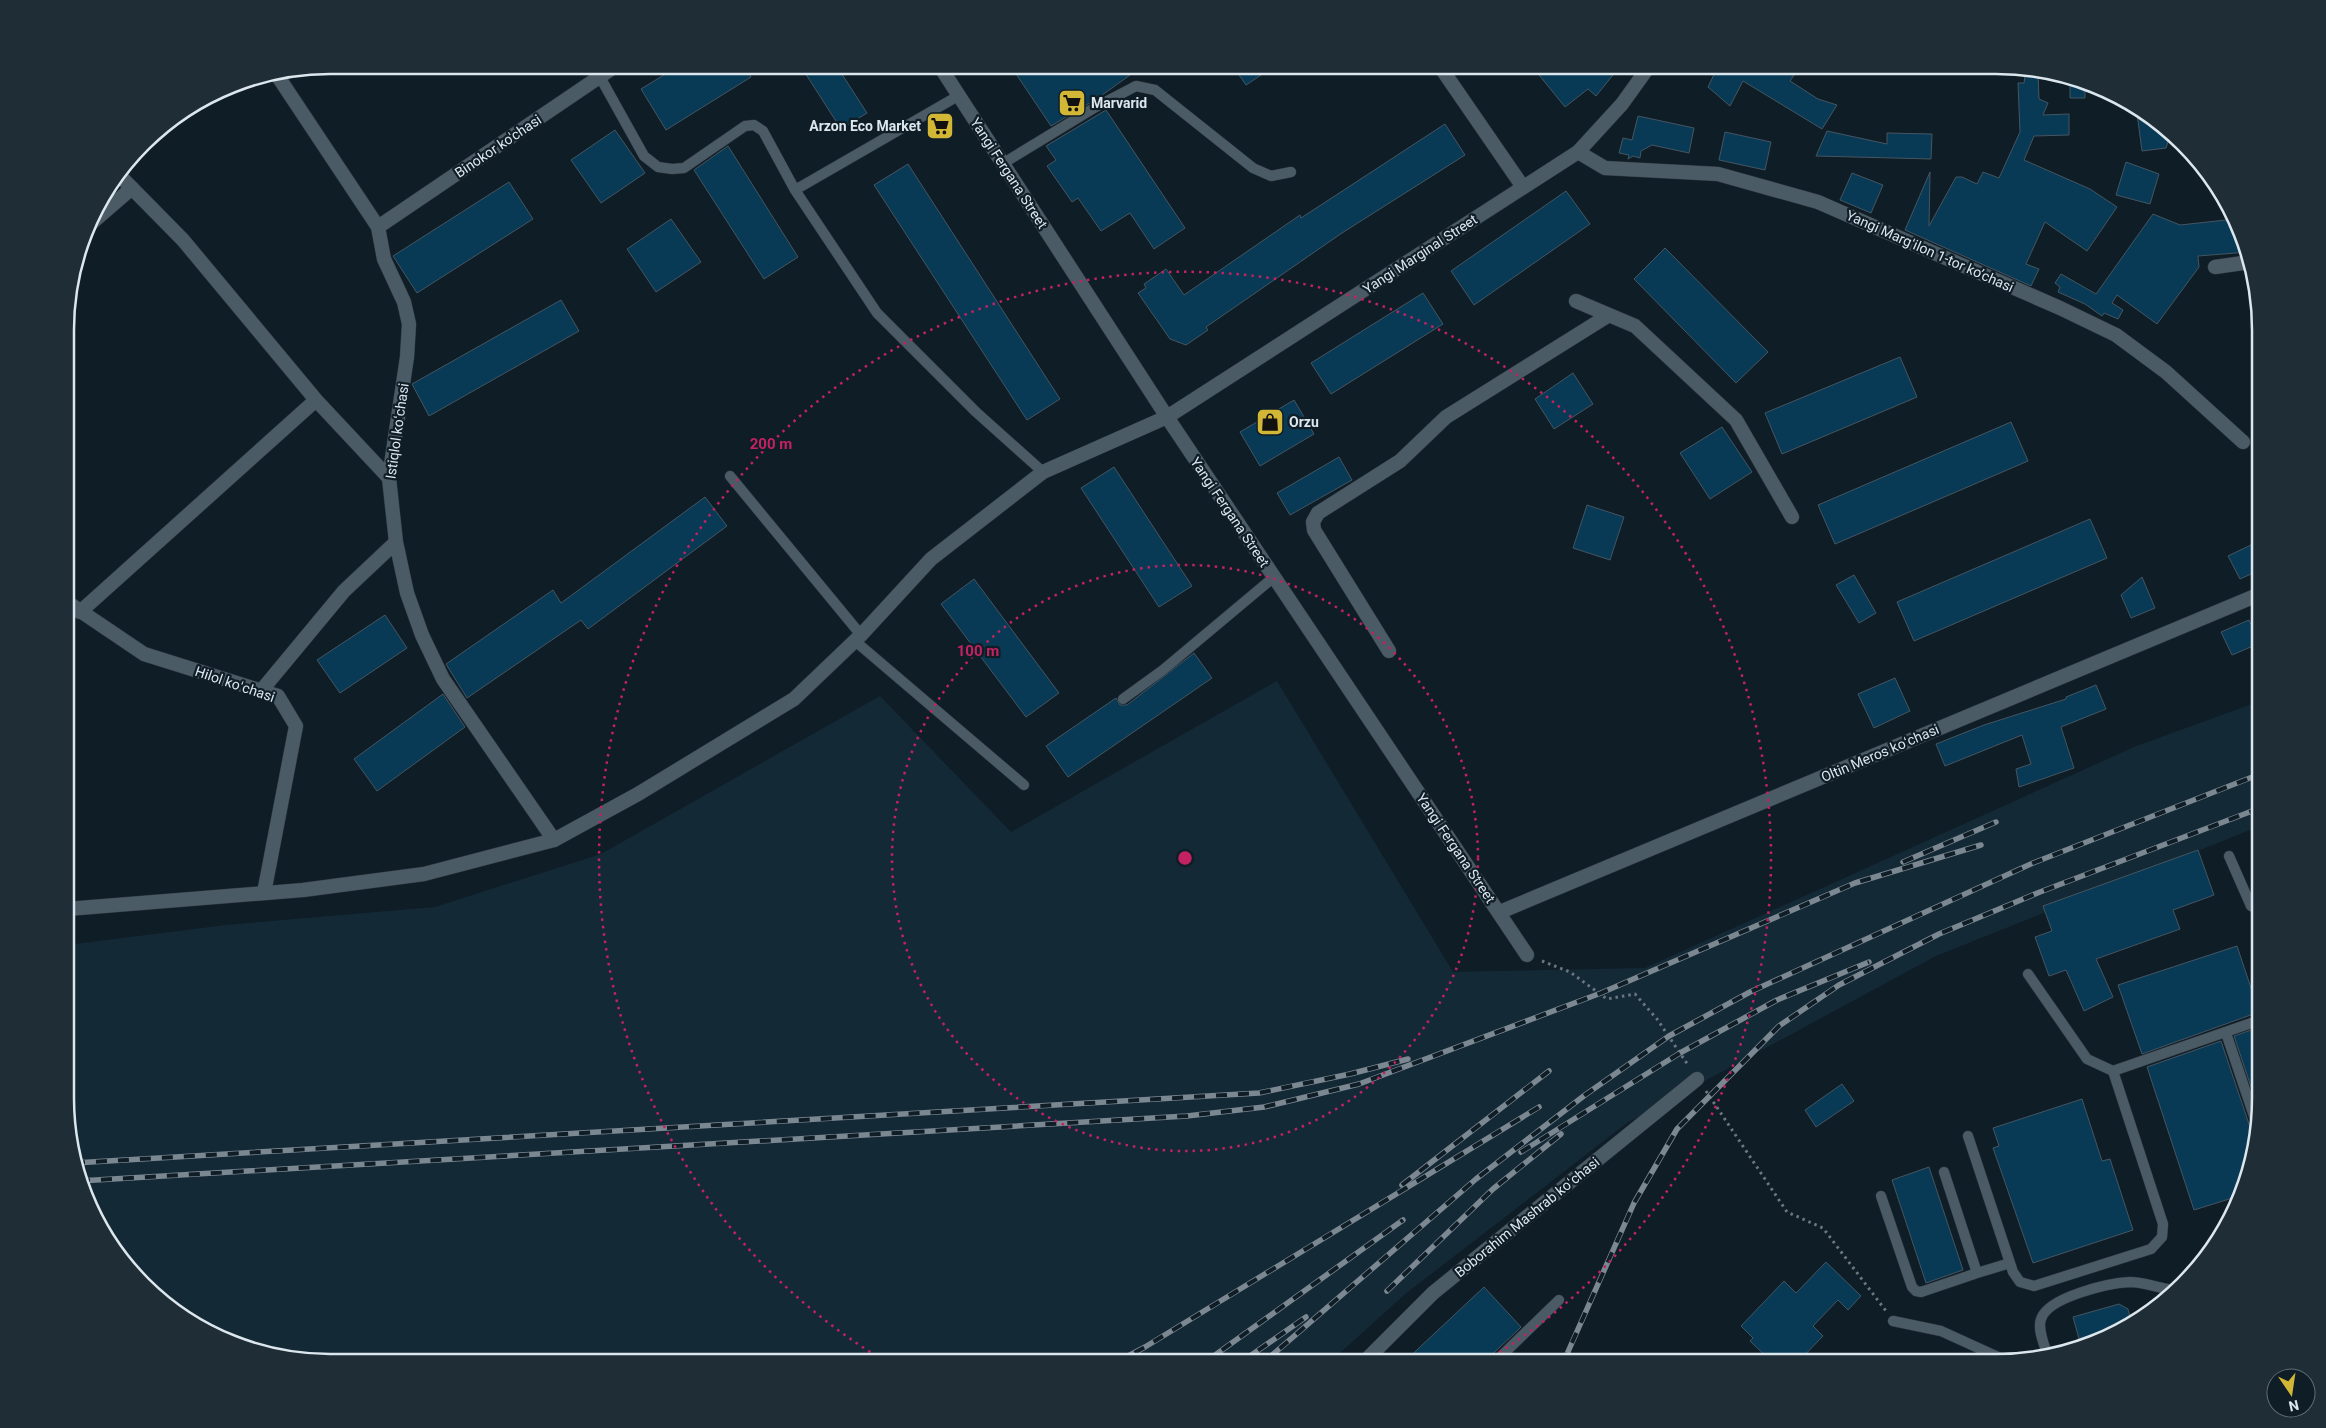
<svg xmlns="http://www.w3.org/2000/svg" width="2326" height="1428" viewBox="0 0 2326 1428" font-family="Roboto,sans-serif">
  <rect width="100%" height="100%" fill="#0f1d27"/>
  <path fill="#142936" d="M1277 681 1453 972 1645 968 2134 747 2260 701V826L1936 956 1627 1123 1404 1295 1329 1363H330L261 1354 197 1327 143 1286 109 1245 79 1184 67 1132V945L226 925 435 907 601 854 880 696 1011 832Z"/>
  <path fill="#093a55" stroke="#455561" d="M680 65H744L751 77 666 130 641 89Z
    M800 65H836L867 113 841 129Z
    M1010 65H1144L1098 98 1051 126Z
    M1232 65H1276L1246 85Z
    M1531 65H1621L1596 96 1588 89 1565 107Z
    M1716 65H1801L1790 81 1818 99 1837 105 1822 129 1743 81 1730 106 1708 87 1718 66Z
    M2026 69 2038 71 2039 99 2048 103 2043 115 2069 114V135L2034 136 2024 160 2090 189 2117 207 2087 251 2045 222 2026 264 2039 269 2031 286 1905 230 1930 172 1929 226 1956 177H1962L1977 184 1983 172 1999 178 2020 132 2018 83H2024Z
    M2070 76 2085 82V98H2070Z
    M2136 106 2171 133 2166 148 2142 151Z
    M1106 110 1185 228 1154 249 1130 213 1101 231 1078 198 1072 202 1047 166 1056 160 1046 146Z
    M1638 116 1694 128 1689 153 1652 145 1641 151 1640 158 1633 156 1628 159 1629 155 1619 153 1623 138 1632 140Z
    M1445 124 1465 155 1342 233 1206 327 1208 330 1186 345 1170 339 1138 293 1146 288 1144 284 1166 269 1184 295 1300 215 1301 218Z
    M615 130 645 173 601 203 571 160Z
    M1827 131 1887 144V133L1932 134 1931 159 1816 156Z
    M1725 132 1771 142 1765 170 1719 160Z
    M728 146 798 257 764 279 694 170Z
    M2126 162 2159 174 2150 204 2116 195Z
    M908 164 1060 399 1027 420 874 185Z
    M1852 173 1883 185 1871 213 1840 200Z
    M509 182 533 219 417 293 393 256Z
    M1566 191 1590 224 1474 305 1451 271Z
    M2153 214 2180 225 2235 219 2248 252 2198 256 2199 267 2157 324 2117 295 2112 303 2123 310 2118 319 2104 313 2102 316 2085 304 2058 292 2060 287 2055 283 2061 274 2096 294Z
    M671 219 701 262 656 292 627 249Z
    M1665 248 1768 352 1736 383 1634 279Z
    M1423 293 1443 324 1331 394 1311 363Z
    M561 300 579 331 429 416 412 384Z
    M1900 357 1917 397 1782 454 1765 413Z
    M1573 373 1593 404 1554 429 1535 399Z
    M1294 400 1314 434 1260 466 1240 432Z
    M2011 422 2028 461 1835 544 1818 505Z
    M1722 427 1752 472 1710 499 1680 453Z
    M1339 457 1352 480 1290 515 1277 493Z
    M1114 467 1192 586 1159 607 1081 488Z
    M705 497 727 526 588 629 581 620 467 698 446 664 553 590 561 603Z
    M1587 505 1624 517 1610 560 1573 548Z
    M2090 519 2107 558 1914 641 1897 602Z
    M2255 543 2260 555V570L2240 579 2228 556Z
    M1854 575 1876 613 1859 623 1836 585Z
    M2142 577 2155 608 2131 618 2121 595Z
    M974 579 1059 693 1026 717 941 604Z
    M385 615 407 648 340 693 317 660Z
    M2249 620 2260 643 2232 655 2221 632Z
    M1194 653 1212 678 1068 777 1046 746 1116 698 1120 705H1127Z
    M1895 678 1910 711 1874 728 1858 694Z
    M2096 685 2106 709 2061 727 2074 768 2019 787 2016 769 2031 764 2022 735 1945 766 1936 744 1984 725 2066 699V697Z
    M443 694 465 727 377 791 354 759Z
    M2198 850 2214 895 2173 910 2180 929 2096 959 2113 997 2084 1011 2066 970 2049 976 2035 937 2052 931 2043 906Z
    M2237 946 2259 1012 2142 1054 2118 985Z
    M2254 1029 2260 1048V1114L2234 1036Z
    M2221 1041 2251 1130 2257 1135 2247 1183 2242 1195 2194 1210 2147 1067Z
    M1842 1084 1854 1101 1816 1127 1805 1110Z
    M2082 1099 2102 1161 2110 1159 2133 1230 2033 1263 1993 1148 1999 1146 1993 1128Z
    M1929 1167 1963 1270 1926 1283 1892 1180Z
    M1826 1262 1861 1296 1848 1310 1838 1300 1813 1326 1823 1336 1797 1363H1773L1750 1341 1753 1338 1741 1326 1784 1281 1796 1293Z
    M1484 1287 1521 1327 1517 1331 1483 1363H1403Z
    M2119 1304 2128 1309 2132 1325 2081 1346 2073 1317Z"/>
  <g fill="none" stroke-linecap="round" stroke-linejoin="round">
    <g stroke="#303840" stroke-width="11">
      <path id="service" d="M600 77 644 156 658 167 672 169 684 168 745 126 754 125 763 131 795 190 877 313 976 412 1043 472
        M1002 164 1094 108 1136 86 1155 90 1253 168 1271 176 1291 172
        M795 190 958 96
        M730 476 861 635
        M855 641 1024 785
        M1123 699 1163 670 1274 577
        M2229 856 2251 906 2260 909
        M2028 974 2087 1059 2113 1071
        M2226 1033 2258 1128
        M1968 1136 2013 1272 2020 1282 2034 1286 2151 1249 2162 1237 2163 1224 2113 1071 2260 1020
        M1944 1172 1977 1273 2010 1263
        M1881 1196 1912 1287 1916 1291 1921 1292 1977 1273
        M2189 1275 2193 1273
        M1893 1321 1941 1331 2009 1362
        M2048 1357C2045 1346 2037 1330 2041 1319 2048 1297 2109 1283 2130 1282 2142 1282 2156 1287 2168 1289
        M1494 1363 1559 1300"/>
    </g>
    <g stroke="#303840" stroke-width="15">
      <path id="minor" d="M1439 65 1523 187
        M277 75 378 227 384 259 404 302 409 324 407 357 389 478 396 542 407 593 422 635 443 679 554 840
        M1578 152 1605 168 1718 174 1818 202 2060 308 2116 335 2166 372 2243 442
        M120 176 183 240 316 400 389 478
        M88 226 132 188
        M378 227 617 65
        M2215 267 2250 262
        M1576 301 1635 326 1736 420 1792 517
        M1167 417 1527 955
        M67 602 144 654 278 696 296 726 264 893
        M80 612 316 400
        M1389 651 1314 530 1313 522 1318 513 1400 461 1446 417 1609 315
        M261 691 344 591 396 542
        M1500 912 2260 594
        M1363 1363 1433 1293 1697 1079"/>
    </g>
    <g stroke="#303840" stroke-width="15">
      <path id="tertiary" d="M67 909 303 890 424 874 554 840 638 794 794 699 861 635 931 559 1043 472 1167 417"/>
    </g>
    <g stroke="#303840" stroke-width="15">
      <path id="secondary" d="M939 65 1167 417 1578 152 1622 104 1650 65"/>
    </g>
    <path stroke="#6b7780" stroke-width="3" stroke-dasharray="2.5 4" stroke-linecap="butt" d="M1542 961 1570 972 1607 999 1635 994 1657 1019 1688 1065
      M1706 1091 1787 1212 1823 1228 1886 1311"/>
    <use href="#service" stroke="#4b5b66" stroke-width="10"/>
    <use href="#minor" stroke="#4b5b66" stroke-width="14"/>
    <use href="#tertiary" stroke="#4b5b66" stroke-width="14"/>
    <use href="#secondary" stroke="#4b5b66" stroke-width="14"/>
    <g stroke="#7c8891" stroke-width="5.5">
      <path id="rail" d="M1903 862 1996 822
        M1521 1152 1680 1053 1777 1000 1869 962
        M74 1163 1259 1093 1350 1074 1408 1059
        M79 1181 1187 1116 1264 1107 1359 1084 1601 993 1855 883 1981 845
        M1402 1185 1549 1071
        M1387 1291 1493 1189 1561 1134
        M1115 1363 1145 1347 1539 1107
        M1204 1363 1403 1220
        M1240 1363 1306 1317
        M1263 1363 1476 1179 1585 1095 1669 1036 1750 992 2033 863 2260 774
        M1563 1363 1634 1203 1677 1129 1779 1026 1839 985 1939 934 2040 892 2260 808"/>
    </g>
    <use href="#rail" stroke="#0f1d27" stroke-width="4" stroke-dasharray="11" stroke-linecap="butt"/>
  </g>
  <g fill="none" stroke="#c32262" stroke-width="2.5" stroke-dasharray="2.5 5">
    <circle cx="1185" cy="858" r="293"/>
    <path d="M883 1360A586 586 0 1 1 1487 1360"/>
  </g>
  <defs>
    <g id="supermarket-square" transform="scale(1.4375)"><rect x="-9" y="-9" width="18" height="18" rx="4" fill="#d2b736" stroke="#0f1d27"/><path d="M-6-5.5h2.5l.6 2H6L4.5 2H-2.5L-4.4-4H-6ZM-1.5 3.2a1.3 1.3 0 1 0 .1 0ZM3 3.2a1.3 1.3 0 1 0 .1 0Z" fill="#111"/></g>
    <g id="shop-square" transform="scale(1.4375)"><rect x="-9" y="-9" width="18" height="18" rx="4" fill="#d2b736" stroke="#0f1d27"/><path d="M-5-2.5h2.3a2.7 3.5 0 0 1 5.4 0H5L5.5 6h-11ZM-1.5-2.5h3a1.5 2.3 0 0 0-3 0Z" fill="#111"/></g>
  </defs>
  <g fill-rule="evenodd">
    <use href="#supermarket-square" x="1072" y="103"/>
    <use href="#supermarket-square" x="940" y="126"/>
    <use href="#shop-square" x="1270" y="422"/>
  </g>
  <g text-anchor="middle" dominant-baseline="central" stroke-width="4.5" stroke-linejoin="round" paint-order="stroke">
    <g font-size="14" font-weight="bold" fill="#dce6ed" stroke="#0f1d27" text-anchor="start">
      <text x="1091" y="103">Marvarid</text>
      <text x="921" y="126" text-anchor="end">Arzon Eco Market</text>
      <text x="1289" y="422">Orzu</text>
    </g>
    <g font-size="14" fill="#dce6ed" stroke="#0f1d27">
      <text transform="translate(498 146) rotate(-34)">Binokor ko'chasi</text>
      <text transform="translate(1009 173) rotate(57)">Yangi Fergana Street</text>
      <text transform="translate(1930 251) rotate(24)">Yangi Margʻilon 1-tor koʼchasi</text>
      <text transform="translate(1420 254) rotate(-33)">Yangi Marginal Street</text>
      <text transform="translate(397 431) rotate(-82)">Istiqlol koʻchasi</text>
      <text transform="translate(1230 512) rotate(56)">Yangi Fergana Street</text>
      <text transform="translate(235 684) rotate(19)">Hilol koʻchasi</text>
      <text transform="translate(1880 753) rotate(-23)">Oltin Meros koʻchasi</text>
      <text transform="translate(1456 848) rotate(56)">Yangi Fergana Street</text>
      <text transform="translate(1527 1217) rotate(-39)">Boborahim Mashrab koʻchasi</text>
    </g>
  </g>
  <path d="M0 0H2326V1428H0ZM330 74H1996A256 256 0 0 1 2252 330V1098A256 256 0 0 1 1996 1354H330A256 256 0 0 1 74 1098V330A256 256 0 0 1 330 74Z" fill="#1f2d37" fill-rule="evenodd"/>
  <path fill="none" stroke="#dce6ed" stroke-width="2.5" d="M330 74H1996A256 256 0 0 1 2252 330V1098A256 256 0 0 1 1996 1354H330A256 256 0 0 1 74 1098V330A256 256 0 0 1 330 74Z"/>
  <circle cx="1185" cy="858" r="8" fill="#c32262" stroke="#0f1d27" stroke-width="2.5"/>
  <g font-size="15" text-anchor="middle" font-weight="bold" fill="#c32262" stroke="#0f1d27" stroke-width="4.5" stroke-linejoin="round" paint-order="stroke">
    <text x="771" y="449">200 m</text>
    <text x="978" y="656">100 m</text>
  </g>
  <g transform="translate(2291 1393) rotate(167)"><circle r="24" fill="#0f1d27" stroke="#616d76"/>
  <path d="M0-4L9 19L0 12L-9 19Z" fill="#d2b736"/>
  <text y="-8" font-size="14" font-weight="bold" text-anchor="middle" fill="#dce6ed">N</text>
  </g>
</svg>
